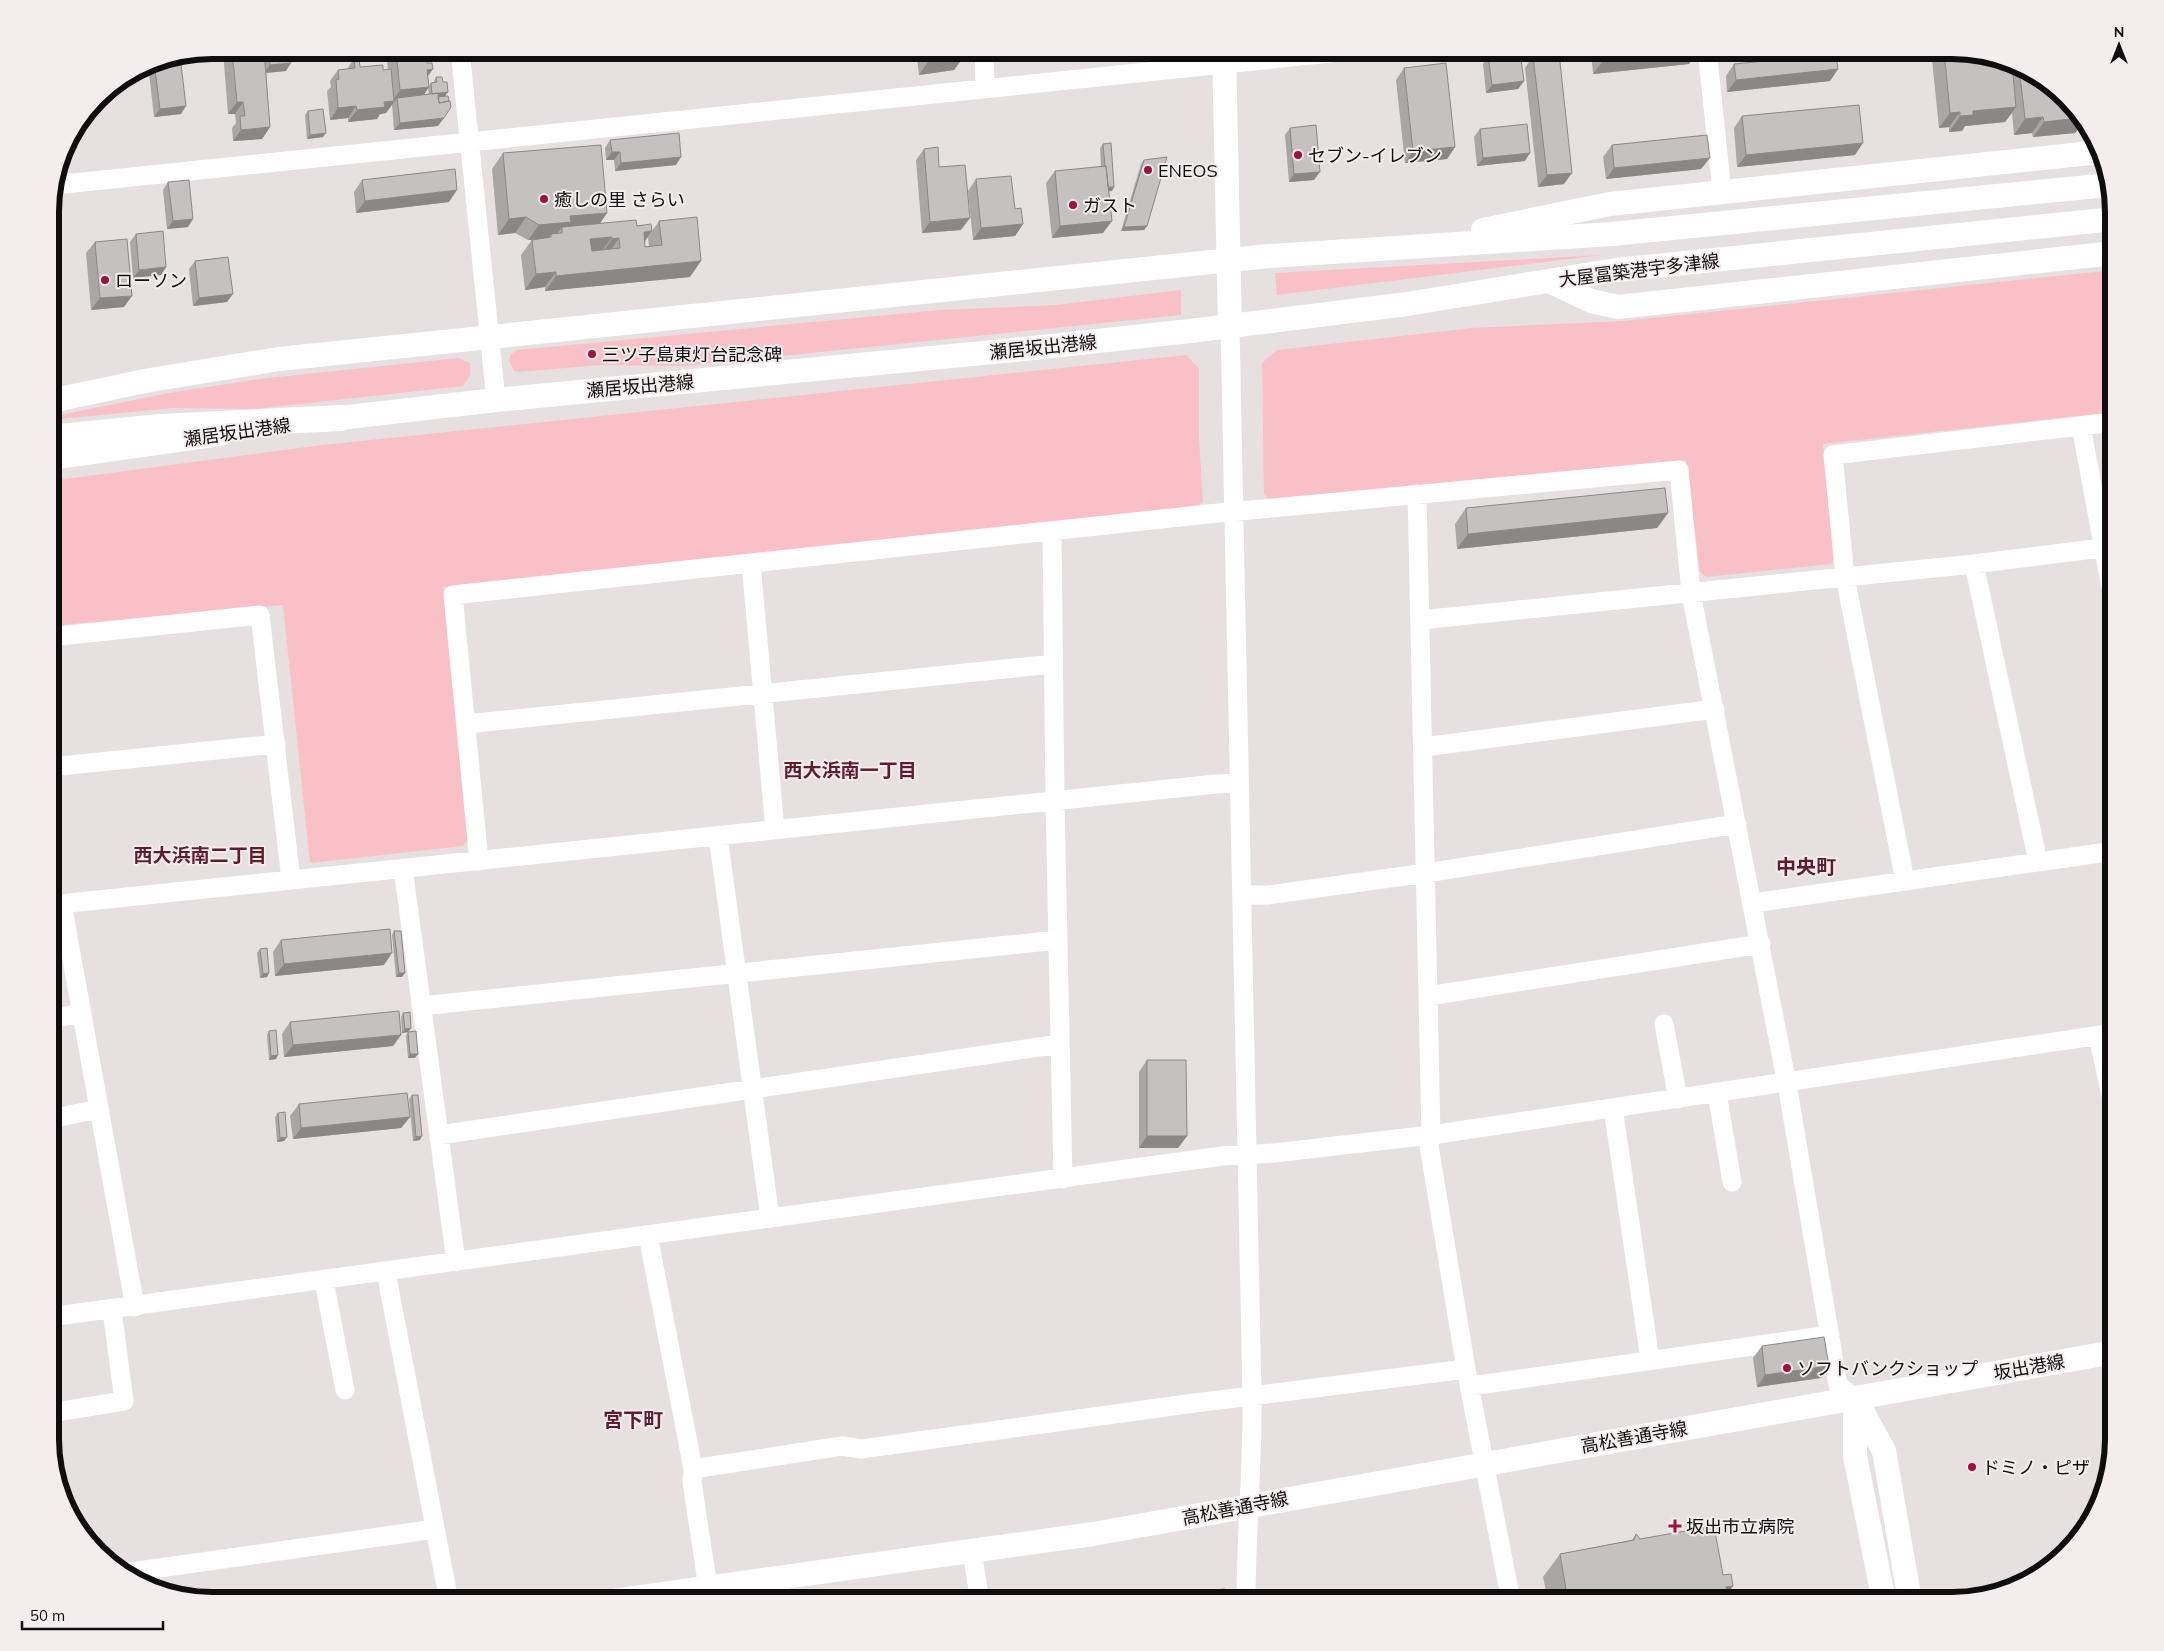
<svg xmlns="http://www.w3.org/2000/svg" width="2164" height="1651" viewBox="0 0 2164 1651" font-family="Mulish,'Noto Sans JP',sans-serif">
  <rect width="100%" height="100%" fill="#e6e0e1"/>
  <path fill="#fac0c8" d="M1602 255 1277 295 1275 273Z
    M2114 270V412L1823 444 1835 557 1831 564 1706 577 1700 572 1686 460 1270 500 1264 494 1262 363 1277 350 1472 328 1623 321Z
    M1181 290V315L685 366 601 365 519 372 514 371 509 360 511 354 517 350 940 310 1056 305Z
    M1186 355 1199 368V438L1203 502 1197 507 443 587 469 839 463 846 310 863 283 605 50 626V481L322 445Z
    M458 358 470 363V376L463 386 255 409 172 408 50 420V417L169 393 259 379Z"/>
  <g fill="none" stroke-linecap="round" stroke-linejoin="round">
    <path stroke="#fff" stroke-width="19" d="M460 50 496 400
      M984 50 985 88
      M1707 50 1722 191
      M54 185 1360 50
      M1230 326 1252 1396C1253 1464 1246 1532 1246 1601
      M2081 426 2114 603
      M1417 494 1431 1135 1429 1146 1466 1369 1511 1601
      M1052 531 1055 801 1063 1179
      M751 563 775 830
      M1974 564 2038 862
      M1420 620 1974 564 2102 548
      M50 637 260 615 291 880
      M466 724 1053 664
      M1424 747 1715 709
      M50 767 276 744
      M718 836 770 1218
      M479 861 453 595 1208 514 1679 470 1691 593 1787 1084 1838 1385 1855 1398
      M403 868 456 1262
      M1905 881 1845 577 1833 455 2114 422
      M1242 895H1268L1426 873 1737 824
      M1753 903 2114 851
      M62 904 135 1307
      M50 905 1216 784 1239 783
      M1428 996 1761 944
      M421 1006 1058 940
      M50 1019 82 1013
      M1664 1024 1678 1099
      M2098 1036 2114 1109
      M1717 1093 1732 1182
      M1613 1108 1650 1360
      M50 1119 99 1109
      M439 1135 1060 1044
      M648 1235 693 1469 692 1482 708 1588
      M386 1272 449 1601
      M324 1281 345 1390
      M50 1317 1222 1156 1274 1153 1431 1135 2114 1033
      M1471 1386 1830 1335
      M50 1413 124 1401 112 1310
      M693 1469 842 1446 861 1449 1187 1404 1466 1369
      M972 1552 980 1601
      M124 1573 435 1529"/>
    <path stroke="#fff" stroke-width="24" d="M1224 50 1230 326
      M1483 230 1610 204 2100 152
      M1549 281 1591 301 1618 307 2114 253
      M50 401 150 380 279 359 1269 256 1612 234 2108 185
      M322 420 496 400 1024 349 1190 331 1407 304 1616 270 2114 219
      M50 458 220 434
      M1855 1398 1884 1451 1910 1601
      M1855 1402V1456L1884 1601
      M613 1601 1093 1534 2114 1352"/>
    <path stroke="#fff" stroke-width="26" d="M50 399H59
      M50 438 160 427 341 418"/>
  </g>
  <path fill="#aaa6a6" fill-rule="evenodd" d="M224 50H290L286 71 266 73 270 127 262 139 233 141 232 128 236 123 235 114H228L223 51Z
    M386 50H445L440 58 426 59 427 63 433 69 428 76 429 86 431 83H434V81L436 77 443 82 446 96 438 126 394 130 392 105 395 101 386 113 380 114 377 119 348 122V118L330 120 327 91 331 87 330 81 338 70 347 69 354 59 360 67 383 70H388ZM428 88 429 94 424 95Z
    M916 50H965V55L954 70 919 75Z
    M1007 50H1087L1081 59 1007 60Z
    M1591 50H1697L1689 64 1593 74 1591 51Z
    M1723 50H1760L1757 55 1723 58Z
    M1931 50H1952L2004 59 2051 84 2080 127 2075 133 2033 137 2032 133 2014 135 2012 113 2005 122 1965 126 1962 131 1949 132V127L1939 128Z
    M180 56 181 114 154 117 148 64 150 62Z
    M1488 56 1524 81 1518 89 1486 93 1483 64Z
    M1533 56 1564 184 1538 187 1525 68Z
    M1734 64 1838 69 1830 81 1727 92 1726 76Z
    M1404 68 1455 147 1447 159 1405 163 1396 80Z
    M308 111 323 137 307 139 305 115Z
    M1742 116 1855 155 1737 167 1734 128Z
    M1290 128 1314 180 1289 182 1285 135Z
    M1480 129 1525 161 1477 166 1474 137Z
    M610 140 676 165 615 171 614 160H606L605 148Z
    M1103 144 1112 191H1109L1103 233 1052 238 1046 183 1055 171 1101 167 1100 148Z
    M1612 145 1701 169 1606 179 1603 157Z
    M924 149 939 167 961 230 922 233 916 160Z
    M503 153 607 213 600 223 637 226 645 241V247L649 246 648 237 659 221 690 277 545 291V287L525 290 521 255 532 240H528L515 233 498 235 492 169Z
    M1144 160 1147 226 1144 230 1121 231 1141 164Z
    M976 179 1015 209 1023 224 1015 236 973 240 968 191Z
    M362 180 449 202 356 213 354 192Z
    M168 182 188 227 167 229 163 190Z
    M136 234 166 267 161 275 133 278 130 242Z
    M95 242 124 307 91 310 86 253Z
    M195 261 227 302 193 306 189 269Z
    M1466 508 1668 513 1657 528 1457 549 1455 524Z
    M394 931 402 977H396L392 935Z
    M281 940 384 965 275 976 273 952Z
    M260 949 269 973 267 977 260 978 257 953Z
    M403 1013 411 1028 408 1032 402 1033 401 1017Z
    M290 1022 401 1035 393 1046 284 1057 282 1034Z
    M269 1031 276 1059 269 1060 267 1035Z
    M408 1032 415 1058H408L406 1036Z
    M1147 1060 1187 1136 1178 1148H1139V1072Z
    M412 1095 420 1140 413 1141 409 1099Z
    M299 1104 410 1117 401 1128 293 1139 290 1116Z
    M278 1113 287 1137 284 1141 277 1142 275 1117Z
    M1762 1346 1829 1366 1821 1378 1757 1387 1753 1358Z
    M1636 1534 1640 1539 1723 1575 1733 1586 1727 1593 1728 1601H1548L1543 1577 1560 1554 1632 1540Z
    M1188 1592 1226 1601H1180L1183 1597H1185Z"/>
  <path fill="#8b8787" d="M424 50H445L440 58 417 60Z
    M1014 50H1087L1081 59 1007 60Z
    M1729 50H1760L1757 55 1723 58Z
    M1697 52 1689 64 1593 74 1602 62Z
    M965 55 954 70 919 75 930 59Z
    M291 63 286 71 264 73 270 65Z
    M433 69 424 81 427 70Z
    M1838 69 1830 81 1727 92 1736 80Z
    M1524 81 1518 89 1486 93 1492 85Z
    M429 87 421 99 397 98 386 113 380 114 377 119 348 122 357 110 384 102H392L400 90Z
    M448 92 445 96 429 98 432 94Z
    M237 102H243L235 114H228Z
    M186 106 181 114 154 117 160 109Z
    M356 106 348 118 330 120 338 108Z
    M2016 107 2005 122 1965 126 1962 131 1949 132 1960 116 1973 111Z
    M1960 112 1949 127 1939 128 1950 113Z
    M2043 117 2032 133 2014 135 2025 119Z
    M444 118 438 126 394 130 400 123Z
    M2079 118 2086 126 2080 127 2075 133 2033 137 2044 122Z
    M270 127 262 139 233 141 241 130Z
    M326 133 323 137 307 139 310 135Z
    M1863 143 1855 155 1737 167 1746 155Z
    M1455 147 1447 159 1405 163 1413 151Z
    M612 152H620L614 160H606Z
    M1530 153 1525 161 1477 166 1483 158Z
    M681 157 676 165 615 171 621 163Z
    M1710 158 1701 169 1606 179 1614 168Z
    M1320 172 1314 180 1289 182 1294 174Z
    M1572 173 1564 184 1538 187 1547 175Z
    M1114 187 1112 191 1104 192 1106 188Z
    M457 190 449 202 356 213 365 201Z
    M607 213 596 229 562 233V227L554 238 551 237V234L547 239 528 240 539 225 570 216Z
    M526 217 515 233 498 235 509 219Z
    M970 218 961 230 922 233 930 222Z
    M193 219 188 227 167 229 173 221Z
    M1112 221 1103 233 1052 238 1060 226Z
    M1023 224 1015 236 973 240 981 228Z
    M1147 226 1144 230 1121 231 1124 227Z
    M652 231 641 247 644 232Z
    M612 237 601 252 579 254 590 239Z
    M619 238 608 254 601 255 612 239Z
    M701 261 690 277 545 291 556 276Z
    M166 267 161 275 133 278 139 270Z
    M556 272 545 287 525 290 536 274Z
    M233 294 227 302 193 306 199 298Z
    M132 296 124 307 91 310 100 298Z
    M1668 513 1657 528 1457 549 1468 534Z
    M392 953 384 965 275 976 284 964Z
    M269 973 267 977 260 978 263 974Z
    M399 973H405L402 977H396Z
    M411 1028 408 1032 402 1033 405 1029Z
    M401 1035 393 1046 284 1057 293 1045Z
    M410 1054H418L415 1058H408Z
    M278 1055 276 1059 269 1060 271 1056Z
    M410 1117 401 1128 293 1139 301 1128Z
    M422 1136 420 1140 413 1141 416 1137Z
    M1147 1136H1187L1178 1148H1139Z
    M287 1137 284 1141 277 1142 280 1138Z
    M1829 1366 1821 1378 1757 1387 1765 1375Z
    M1733 1586 1722 1601 1726 1587Z"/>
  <path fill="#c6c1c1" stroke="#8b8787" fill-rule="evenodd" d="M232 50H264L270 127 241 130 240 116H245L243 102H237Z
    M269 50H290L291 63 270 65Z
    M396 50H426L427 63H432L433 69 427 70 429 87 400 90Z
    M929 50H965V55L930 59Z
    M1600 50H1697V52L1602 62Z
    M1944 50H1952L2004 59 2012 63 2016 107 1973 111V115L1960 116V112L1950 113Z
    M1520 52 1524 81 1492 85 1488 56Z
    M1559 53 1572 173 1547 175 1533 56Z
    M1836 54 1838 69 1736 80 1734 64Z
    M180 56 186 106 160 109 154 62Z
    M359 58 360 67 383 65V70L391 69 394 101 384 102 385 107 357 110 356 106 338 108 336 80 339 79 338 70 355 68 354 59Z
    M1446 63 1455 147 1413 151 1404 68Z
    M2019 67 2051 84 2079 118 2044 122 2043 117 2025 119Z
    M436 77H442L443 82H447L448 92 432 94 431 83 437 82Z
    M438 93 439 103 450 101 451 107 444 118 400 123 397 98Z
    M448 96 449 101 439 103 438 97Z
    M1859 105 1863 143 1746 155 1742 116Z
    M323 109 326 133 310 135 308 111Z
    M1527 124 1530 153 1483 158 1480 129Z
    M1316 125 1320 172 1294 174 1290 128Z
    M679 133 681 157 621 163 620 152H612L610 140Z
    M1707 135 1710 158 1614 168 1612 145Z
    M1111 143 1114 187H1108L1106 166H1105L1103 144Z
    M601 145 607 213 570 216 571 222 539 225 526 217 509 219 503 153Z
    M938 147 939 167 965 165 970 218 930 222 924 149Z
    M1167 157 1147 226 1124 227 1144 160Z
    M1106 166 1112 221 1060 226 1055 171Z
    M455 169 457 190 365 201 362 180Z
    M1011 176 1015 209 1021 208 1023 224 981 228 976 179Z
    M189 180 193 219 173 221 168 182Z
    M697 217 701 261 556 276V272L536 274 532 240 551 237V234L562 233V227L636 220 637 226 651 224 652 231 644 232 645 247 662 245 659 221ZM612 237V239L619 238 620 248 592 251 590 239Z
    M163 231 166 267 139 270 136 234Z
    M127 239 132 296 100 298 95 242Z
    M228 257 233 294 199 298 195 261Z
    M1665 488 1668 513 1468 534 1466 508Z
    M390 929 392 953 284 964 281 940Z
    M394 931H401L405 973H399Z
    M267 948 269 973 263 974 260 949Z
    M399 1011 401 1035 293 1045 290 1022Z
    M410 1012 411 1028 405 1029 403 1013Z
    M276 1030 278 1055 271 1056 269 1031Z
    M416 1031 418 1054H410L408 1032Z
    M1147 1060H1186L1187 1136H1147Z
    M407 1093 410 1117 301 1128 299 1104Z
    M412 1095H418L422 1136 416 1137Z
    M285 1112 287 1137 280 1138 278 1113Z
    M1824 1337 1829 1366 1765 1375 1762 1346Z
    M1714 1526 1723 1575 1731 1574 1733 1586 1726 1587 1728 1601H1568L1560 1554 1634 1540 1636 1534 1640 1539Z
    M1225 1589 1226 1601H1183V1597L1188 1596V1592Z
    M1075 1596 1076 1601H1036Z
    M1146 1599V1601H1132Z"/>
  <g fill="#a50d42" stroke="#f3edee" stroke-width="2">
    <circle cx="1298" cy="155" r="5"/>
    <circle cx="1148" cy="170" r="5"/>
    <circle cx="544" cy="199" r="5"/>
    <circle cx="1073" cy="205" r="5"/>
    <circle cx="105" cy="280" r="5"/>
    <circle cx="592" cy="354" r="5"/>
    <circle cx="1787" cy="1368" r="5"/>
    <circle cx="1972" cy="1467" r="5"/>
    <path d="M1672.5 1518.5h5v5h5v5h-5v5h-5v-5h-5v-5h5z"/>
  </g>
  <g text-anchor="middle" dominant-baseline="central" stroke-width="4" stroke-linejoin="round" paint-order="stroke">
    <g font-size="18" fill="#0f0d0d" stroke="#f3edee" text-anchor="start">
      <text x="1308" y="155">セブン-イレブン</text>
      <text x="1158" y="170">ENEOS</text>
      <text x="554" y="199">癒しの里 さらい</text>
      <text x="1083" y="205">ガスト</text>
      <text x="115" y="280">ローソン</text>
      <text x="602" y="354">三ツ子島東灯台記念碑</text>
      <text x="1797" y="1368">ソフトバンクショップ</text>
      <text x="1982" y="1467">ドミノ・ピザ</text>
      <text x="1686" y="1526">坂出市立病院</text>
    </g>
    <g font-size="18" fill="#0f0d0d" stroke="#f3edee">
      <text transform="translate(1639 270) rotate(-7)">大屋冨築港宇多津線</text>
      <text transform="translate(1043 347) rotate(-6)">瀬居坂出港線</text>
      <text transform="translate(640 386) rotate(-5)">瀬居坂出港線</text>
      <text transform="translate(237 432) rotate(-8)">瀬居坂出港線</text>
      <text transform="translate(2029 1367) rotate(-10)">坂出港線</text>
      <text transform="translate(1634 1437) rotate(-10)">高松善通寺線</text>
      <text transform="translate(1235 1508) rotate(-11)">高松善通寺線</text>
    </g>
    <g font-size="19" font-weight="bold" fill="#611c2c" stroke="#f3edee">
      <text x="850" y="770">西大浜南一丁目</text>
      <text x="200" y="855">西大浜南二丁目</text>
    </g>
    <g font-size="20" font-weight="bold" fill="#611c2c" stroke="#f3edee">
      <text x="1806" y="866">中央町</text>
      <text x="633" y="1419">宮下町</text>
    </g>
  </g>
  <path d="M0 0H2164V1651H0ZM212 59H1952A153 153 0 0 1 2105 212V1439A153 153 0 0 1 1952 1592H212A153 153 0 0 1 59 1439V212A153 153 0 0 1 212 59Z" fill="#f3edee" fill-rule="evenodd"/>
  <path fill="none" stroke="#0f0d0d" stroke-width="6" d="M212 59H1952A153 153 0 0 1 2105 212V1439A153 153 0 0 1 1952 1592H212A153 153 0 0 1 59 1439V212A153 153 0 0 1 212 59Z"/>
  <g transform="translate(2119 45)" stroke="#f3edee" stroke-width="4" paint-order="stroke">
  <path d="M0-4L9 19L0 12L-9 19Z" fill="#0f0d0d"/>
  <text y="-8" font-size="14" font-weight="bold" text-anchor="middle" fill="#0f0d0d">N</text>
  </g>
  <path d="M22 1621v8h141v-8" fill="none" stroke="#0f0d0d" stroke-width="2.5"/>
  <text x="30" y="1621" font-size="15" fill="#0f0d0d" stroke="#f3edee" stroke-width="4" paint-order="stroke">50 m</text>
</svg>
